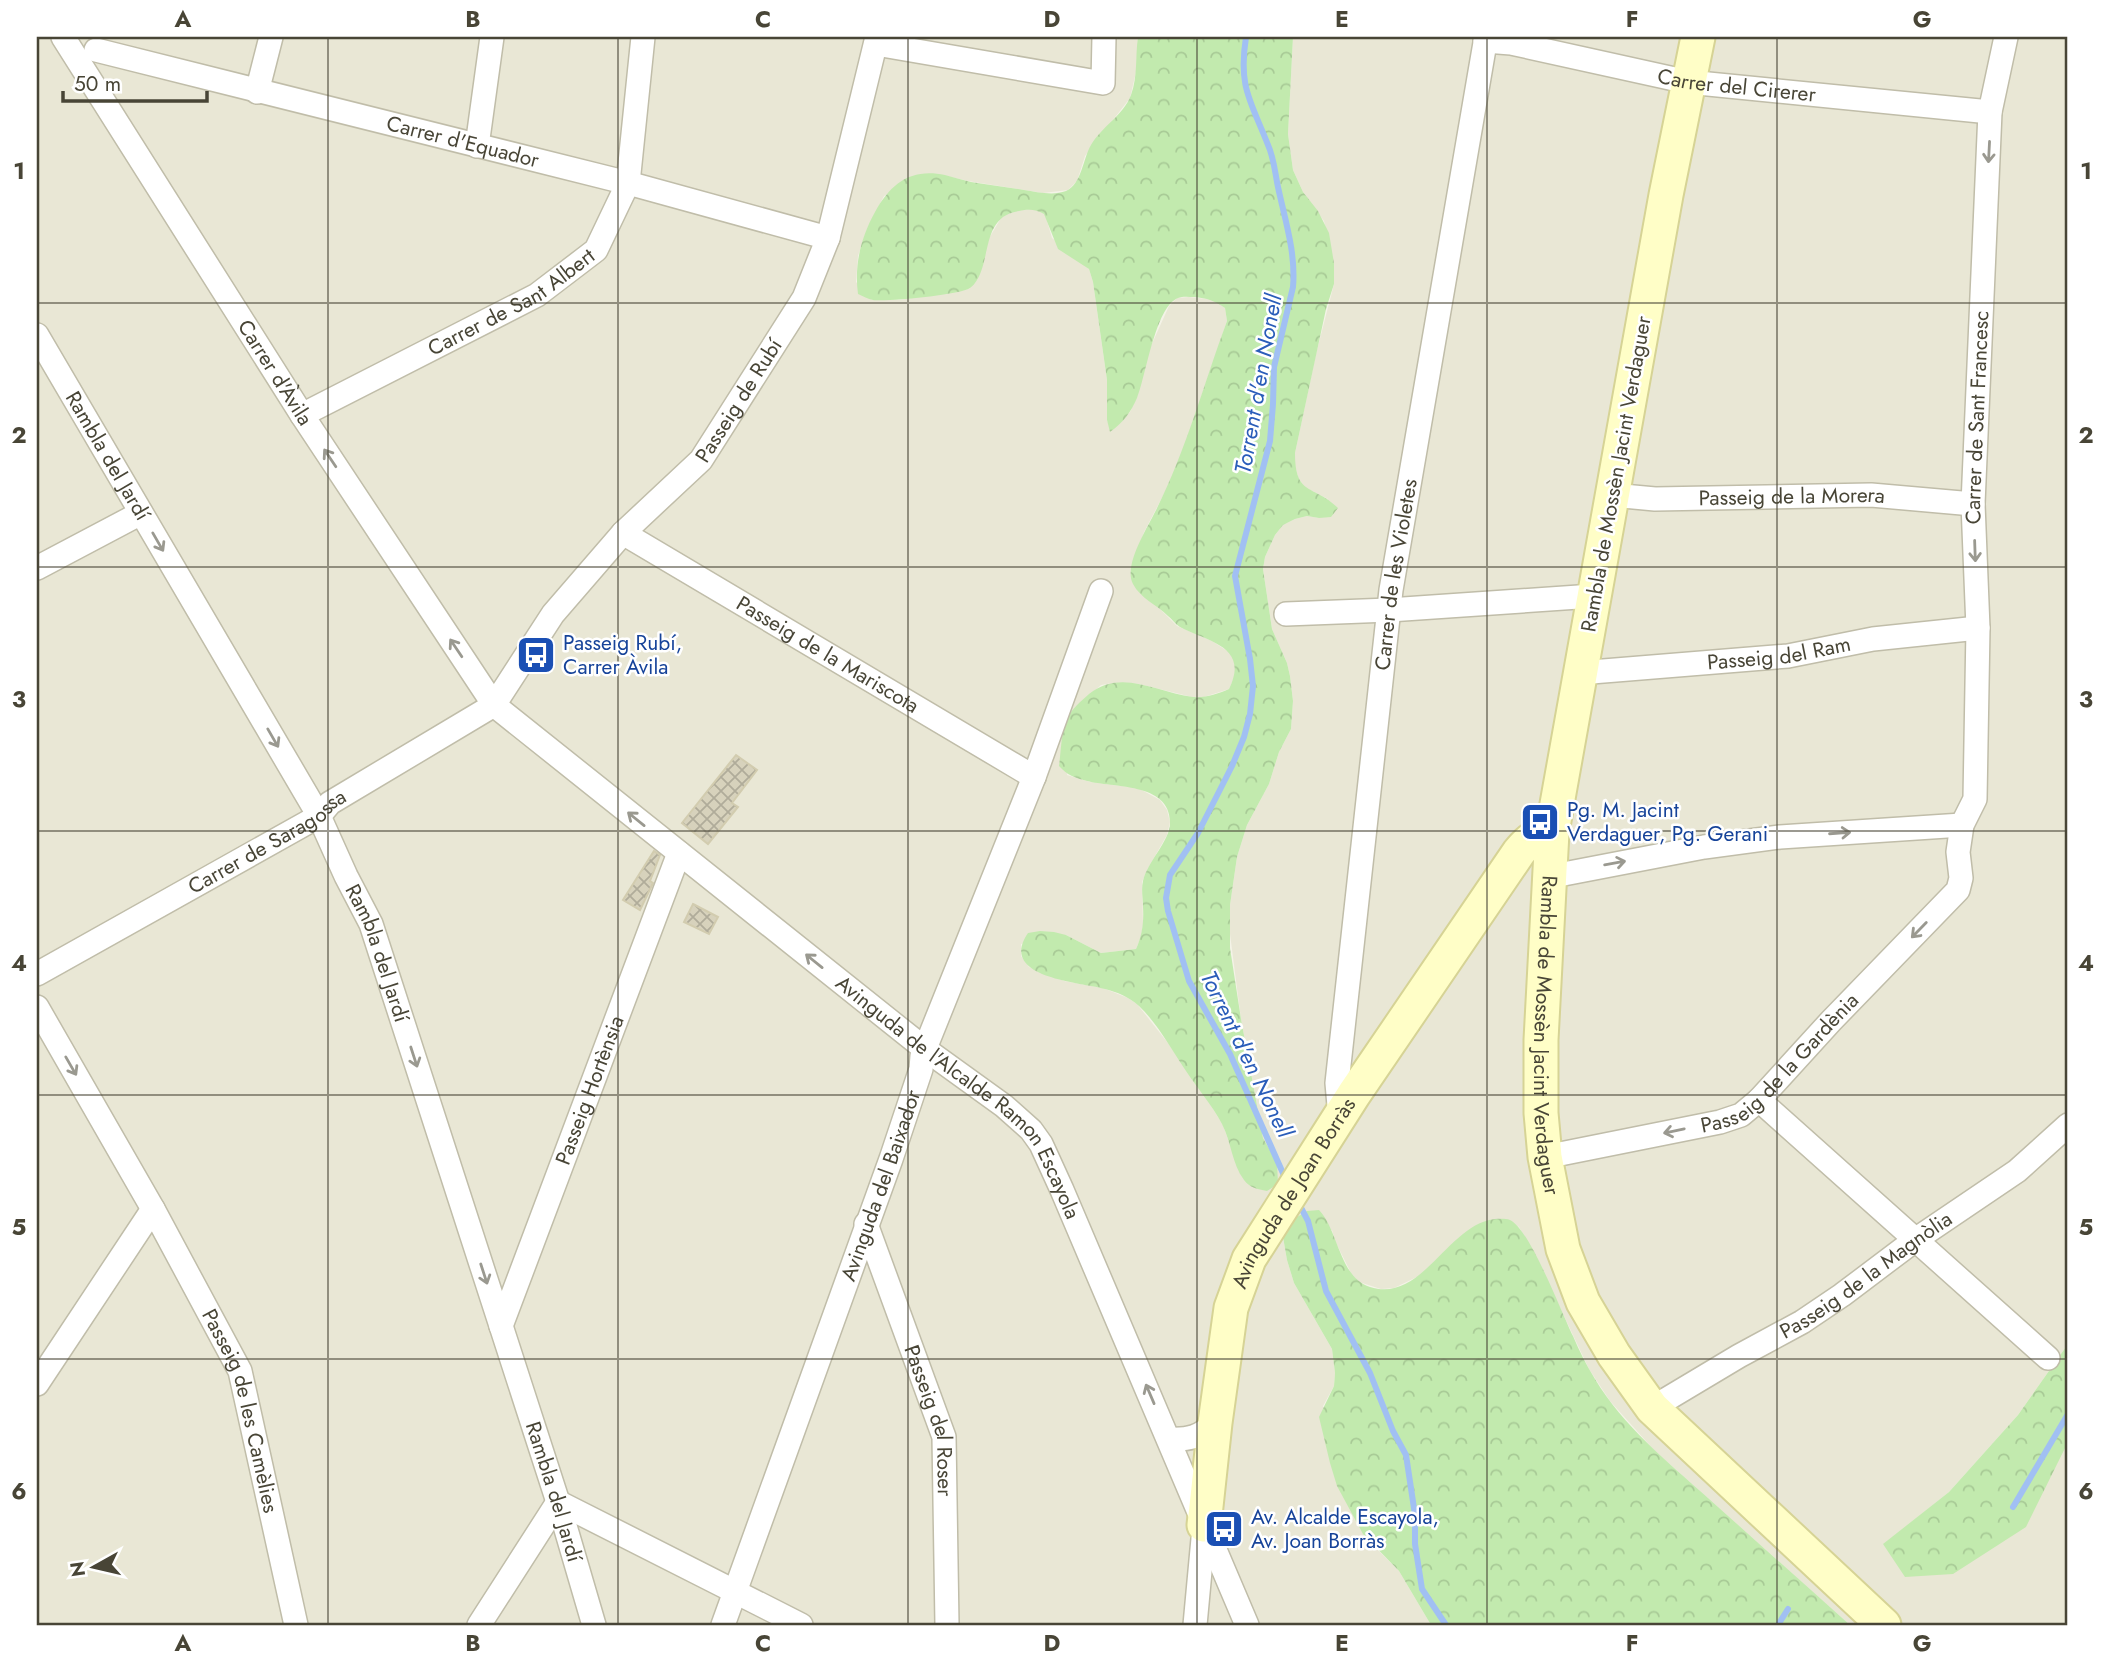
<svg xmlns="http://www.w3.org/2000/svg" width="2105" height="1662" viewBox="0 0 2105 1662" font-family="Jost,sans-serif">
  <defs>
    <pattern id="forest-crowns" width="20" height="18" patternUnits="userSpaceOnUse" patternTransform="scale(1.75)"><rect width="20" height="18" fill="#c2eaae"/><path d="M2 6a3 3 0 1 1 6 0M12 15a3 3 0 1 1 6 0" fill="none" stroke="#a8ca96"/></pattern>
    <pattern id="building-cross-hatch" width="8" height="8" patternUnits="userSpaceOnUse" patternTransform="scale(1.75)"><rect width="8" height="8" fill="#d7d2bc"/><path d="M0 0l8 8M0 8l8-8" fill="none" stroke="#b0ac9a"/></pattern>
  </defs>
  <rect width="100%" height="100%" fill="#f4f3e7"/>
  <path fill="#e9e7d5" d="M37 37H1138L1136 72 1130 98 1085 156 1077 181 1068 190 1043 193 968 181 942 175H916L884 196 867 229 858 256 856 282 872 300H899L969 289 981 268 988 240 1001 218 1010 212 1023 210 1034 209 1045 214 1052 238 1089 269 1093 282 1107 380V420L1111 431 1130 412 1136 399 1150 348 1169 306 1177 298 1189 297 1215 300 1225 308 1227 321 1180 459 1165 492 1144 532 1131 570 1140 593 1159 608 1177 626 1212 641 1232 654 1236 666 1234 678 1229 689 1204 697H1192L1139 684 1113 683 1101 685 1073 710 1067 775 1090 782 1138 788 1160 800 1167 810 1170 822 1167 835 1147 870 1142 882 1143 924 1141 937 1136 949 1101 953 1066 935 1021 944V956L1029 967 1064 981 1103 988 1128 998 1137 1004 1168 1043 1203 1093 1223 1125 1237 1165 1277 1162 1263 1138 1241 1019 1230 934V905L1237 857 1247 825 1269 784 1279 752 1291 729 1293 701 1290 676 1287 663 1272 629 1263 569 1265 557 1275 535 1283 525 1295 519 1307 516 1319 518 1328 499 1304 487 1298 477 1295 465V453L1316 354 1334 284V263L1324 221 1303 192 1293 170 1288 134 1293 37H2068V1344L2018 1415 1949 1492 1883 1545 2064 1449 2068 1442V1625H1850L1654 1450 1610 1401 1589 1369 1537 1259 1519 1227 1509 1220 1438 1258 1421 1275 1394 1288 1381 1289 1359 1282 1351 1273 1335 1241 1332 1230 1283 1237 1287 1260 1294 1283 1332 1349 1335 1373 1334 1386 1323 1406 1371 1543 1399 1571 1431 1625H37Z"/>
  <path fill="url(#forest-crowns)" d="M1138 37H1293L1288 134 1293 170 1303 192 1318 211 1329 233 1334 263V284L1326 309 1295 453C1295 497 1314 484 1338 508L1331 517 1319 518 1307 516 1295 519 1283 525 1275 535 1265 557 1263 569 1272 629 1287 663 1290 676 1293 701 1291 729 1279 752 1269 784 1247 825 1237 857 1230 905V948L1241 1019 1263 1138 1277 1162 1278 1184 1267 1191C1257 1189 1250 1188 1244 1180 1232 1164 1231 1141 1222 1124 1212 1105 1198 1089 1186 1071 1171 1049 1158 1024 1139 1006 1129 997 1117 992 1105 989 1080 982 997 978 1028 933L1040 931 1054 932 1066 935 1101 953 1136 949C1142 936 1144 922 1143 907 1143 899 1141 889 1143 881 1147 862 1170 841 1170 823 1171 782 1112 788 1087 781 1075 778 1067 775 1059 766 1061 752 1061 732 1067 718 1072 709 1081 701 1089 694 1122 668 1157 693 1193 697 1206 698 1217 694 1229 689 1250 646 1208 642 1180 627 1175 624 1172 619 1168 616 1157 605 1140 598 1133 584 1125 569 1139 543 1146 529 1183 463 1201 391 1227 321L1225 308C1215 301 1207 298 1194 297 1189 297 1183 296 1178 298 1155 307 1146 377 1137 398 1131 412 1123 423 1110 432L1107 420V380L1093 282 1089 269 1058 249 1044 214C1035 209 1029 209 1019 211 982 216 991 258 977 280 975 283 973 286 970 288 960 295 886 302 873 300 868 299 863 296 858 294 854 265 861 237 875 212 891 183 911 168 945 175 953 177 962 180 971 182 988 185 1006 187 1024 190 1037 192 1053 196 1066 191 1082 184 1083 158 1091 145 1102 126 1123 116 1131 95 1138 76 1135 56 1138 37Z
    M1319 1210C1339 1231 1339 1277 1370 1287 1420 1303 1445 1231 1489 1220 1495 1219 1504 1218 1510 1220 1530 1229 1562 1314 1573 1336 1579 1350 1586 1365 1595 1379 1623 1426 1667 1461 1708 1498 1755 1540 1803 1583 1850 1625H1431L1399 1571 1363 1534 1337 1486 1330 1463 1319 1417 1334 1386 1335 1373 1332 1349 1294 1283 1287 1260 1283 1237 1286 1226 1297 1217 1307 1211Z
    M2068 1344V1442L2026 1527 1953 1574 1905 1577 1883 1544 1949 1492 2018 1415Z"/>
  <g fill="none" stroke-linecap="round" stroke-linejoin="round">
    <path stroke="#a1c0f3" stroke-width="6" d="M1246 37C1238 88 1251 101 1268 145 1274 158 1275 173 1278 187 1285 220 1296 253 1293 287L1274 367 1273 404 1270 441 1235 576 1250 659 1253 686 1250 714 1244 737 1232 766 1198 833 1170 875 1166 898 1168 911 1189 981 1230 1054 1286 1180
      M1298 1202 1308 1221 1326 1291 1370 1373 1393 1431 1406 1455 1415 1515V1544L1422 1589 1446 1625
      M2013 1507 2068 1414
      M1778 1625 1788 1609"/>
  </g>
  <path fill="url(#building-cross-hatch)" stroke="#d2ccaf" stroke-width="2" d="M736 755 757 770 732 803 738 807 708 844 682 823Z
    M654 851 660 855 650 881 653 883 640 910 623 900Z
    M693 904 718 917 709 934 684 922Z"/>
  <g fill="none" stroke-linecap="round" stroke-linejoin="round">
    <g stroke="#c0bda9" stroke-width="26">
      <g id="street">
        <path id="s1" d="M63 37 302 415 494 705 925 1049 1004 1106 1031 1130 1041 1144 1062 1190 1247 1625"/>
        <path id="s2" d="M1485 41 1511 43 1688 82 1990 112"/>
        <path d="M876 44 1103 83 1104 37"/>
        <path id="s3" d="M96 50 628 183 828 238"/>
        <path d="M257 92 271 37"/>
        <path d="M477 146 492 37"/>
        <path id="s4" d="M37 335 319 816 346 876 371 924 558 1502 594 1625"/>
        <path id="s5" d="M302 415 537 295 596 250 628 183 643 37"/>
        <path id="s6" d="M1612 495 1655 499 1871 495 1973 504"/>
        <path id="s7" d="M623 533 1034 777"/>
        <path d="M37 568 141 513"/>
        <path d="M1286 614 1389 610 1593 596"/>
        <path id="s8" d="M1579 673 1788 656 1873 639 1978 628"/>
        <path d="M1548 877 1704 847 1780 837 1962 825"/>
        <path id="s9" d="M37 974 319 816 330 803 494 705 553 614 623 533 701 460 804 298 828 238 877 37"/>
        <path id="s10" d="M37 1007 153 1209 240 1371 296 1625"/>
        <path d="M1759 1100 2048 1358"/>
        <path id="s11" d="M1340 1117 1337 1083 1391 590 1486 37"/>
        <path id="s12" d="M1545 1157 1720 1122 1741 1115 1759 1100 1831 1021 1958 890 1961 878 1958 852 1962 825 1975 799 1978 628 1973 504 1990 112 2006 37"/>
        <path id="s13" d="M866 1224 944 1437 947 1625"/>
        <path id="s14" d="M501 1326 679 853"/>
        <path d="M37 1384 153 1209"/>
        <path id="s15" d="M1652 1408 1739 1356 1802 1322 1842 1295 1915 1240 2017 1171 2068 1125"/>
        <path d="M1169 1439C1189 1440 1200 1437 1215 1423"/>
        <path d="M479 1625 558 1502 801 1625"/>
        <path id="s16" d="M723 1625 891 1159 921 1069 922 1056 1034 777 1101 591"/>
        <path d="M1195 1625 1204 1528"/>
      </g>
    </g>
    <g stroke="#d6d395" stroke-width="37">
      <g id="secondary">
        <path id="s17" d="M1698 37 1666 195 1552 832 1541 1040V1113L1545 1157 1563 1249 1583 1302 1614 1355 1652 1408 1884 1625"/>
        <path id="s18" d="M1204 1525 1215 1423 1231 1308 1249 1259 1354 1094 1519 852C1529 840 1536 834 1552 832"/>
      </g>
    </g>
    <use href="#street" stroke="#fff" stroke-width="23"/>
    <use href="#secondary" stroke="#fffec7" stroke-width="33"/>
  </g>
  <defs><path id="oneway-shaft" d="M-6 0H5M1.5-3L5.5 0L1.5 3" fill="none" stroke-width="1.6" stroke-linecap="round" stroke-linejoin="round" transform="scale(1.75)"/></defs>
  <g stroke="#9a9990">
    <use href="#oneway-shaft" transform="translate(1989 152) rotate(93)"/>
    <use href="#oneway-shaft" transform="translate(330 458) rotate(-124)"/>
    <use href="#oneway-shaft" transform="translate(158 542) rotate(60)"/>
    <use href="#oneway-shaft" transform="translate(1975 551) rotate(88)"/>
    <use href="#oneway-shaft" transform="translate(456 648) rotate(-124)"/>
    <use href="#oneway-shaft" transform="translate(273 738) rotate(60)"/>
    <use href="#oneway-shaft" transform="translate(636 819) rotate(-141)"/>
    <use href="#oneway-shaft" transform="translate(1840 833) rotate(-4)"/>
    <use href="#oneway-shaft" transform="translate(1615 863) rotate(-10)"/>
    <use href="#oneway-shaft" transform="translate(1919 930) rotate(134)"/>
    <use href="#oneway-shaft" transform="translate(814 961) rotate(-141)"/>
    <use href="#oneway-shaft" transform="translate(414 1057) rotate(72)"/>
    <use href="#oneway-shaft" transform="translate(71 1066) rotate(60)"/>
    <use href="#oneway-shaft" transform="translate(1674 1131) rotate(168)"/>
    <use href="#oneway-shaft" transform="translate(484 1274) rotate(72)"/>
    <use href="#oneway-shaft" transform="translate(1150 1394) rotate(-113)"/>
  </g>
  <path fill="none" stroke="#484536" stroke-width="2" stroke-opacity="0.55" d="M328 37V1625M618 37V1625M908 37V1625M1197 37V1625M1487 37V1625M1777 37V1625M37 303H2068M37 567H2068M37 831H2068M37 1095H2068M37 1359H2068"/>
  <defs>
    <g id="bus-square" transform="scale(2.0125)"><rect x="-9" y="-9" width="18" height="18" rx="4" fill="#1a4fb4" stroke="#fff"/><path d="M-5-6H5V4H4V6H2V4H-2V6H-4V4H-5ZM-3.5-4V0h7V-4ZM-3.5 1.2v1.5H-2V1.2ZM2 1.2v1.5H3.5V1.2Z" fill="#fff"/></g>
  </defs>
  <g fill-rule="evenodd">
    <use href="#bus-square" x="536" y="655"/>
    <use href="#bus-square" x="1540" y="822"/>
    <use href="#bus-square" x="1224" y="1529"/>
  </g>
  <g text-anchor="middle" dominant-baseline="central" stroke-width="5" stroke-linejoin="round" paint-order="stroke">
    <g font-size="21" fill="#484536" stroke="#fff">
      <text stroke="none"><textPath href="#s2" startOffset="256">Carrer del Cirerer</textPath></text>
      <text stroke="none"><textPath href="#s3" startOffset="378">Carrer d'Equador</textPath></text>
      <text stroke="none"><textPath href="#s5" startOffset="238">Carrer de Sant Albert</textPath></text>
      <text stroke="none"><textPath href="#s1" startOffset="397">Carrer d'Àvila</textPath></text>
      <text stroke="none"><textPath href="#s9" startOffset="924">Passeig de Rubí</textPath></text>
      <text stroke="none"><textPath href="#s12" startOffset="990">Carrer de Sant Francesc</textPath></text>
      <text stroke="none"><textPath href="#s4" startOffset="140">Rambla del Jardí</textPath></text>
      <text transform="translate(1616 474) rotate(-80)">Rambla de Mossèn Jacint Verdaguer</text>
      <text stroke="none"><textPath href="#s6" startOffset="180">Passeig de la Morera</textPath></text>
      <text stroke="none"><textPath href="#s11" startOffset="546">Carrer de les Violetes</textPath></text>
      <text stroke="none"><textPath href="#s8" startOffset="201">Passeig del Ram</textPath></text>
      <text stroke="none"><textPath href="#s7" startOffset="238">Passeig de la Mariscota</textPath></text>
      <text stroke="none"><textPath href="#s9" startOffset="266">Carrer de Saragossa</textPath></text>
      <text stroke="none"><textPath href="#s4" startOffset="707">Rambla del Jardí</textPath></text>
      <text stroke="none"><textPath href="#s17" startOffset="1012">Rambla de Mossèn Jacint Verdaguer</textPath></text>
      <text stroke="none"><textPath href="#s12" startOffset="262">Passeig de la Gardènia</textPath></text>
      <text stroke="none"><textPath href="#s14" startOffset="252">Passeig Hortènsia</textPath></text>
      <text stroke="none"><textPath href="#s1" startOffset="1407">Avinguda de l'Alcalde Ramon Escayola</textPath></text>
      <text stroke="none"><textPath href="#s16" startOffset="467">Avinguda del Baixador</textPath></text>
      <text stroke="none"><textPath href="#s18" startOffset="350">Avinguda de Joan Borràs</textPath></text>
      <text stroke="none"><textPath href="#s15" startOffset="252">Passeig de la Magnòlia</textPath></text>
      <text stroke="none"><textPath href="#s10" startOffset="455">Passeig de les Camèlies</textPath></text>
      <text stroke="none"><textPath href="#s13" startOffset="208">Passeig del Roser</textPath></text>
      <text stroke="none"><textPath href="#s4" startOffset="1274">Rambla del Jardí</textPath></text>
    </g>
    <g font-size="21" fill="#164399" stroke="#fff" text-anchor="start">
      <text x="563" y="643">Passeig Rubí,<tspan x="563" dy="24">Carrer Àvila</tspan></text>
      <text x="1567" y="810">Pg. M. Jacint<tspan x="1567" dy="24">Verdaguer, Pg. Gerani</tspan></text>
      <text x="1251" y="1517">Av. Alcalde Escayola,<tspan x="1251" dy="24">Av. Joan Borràs</tspan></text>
    </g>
    <g font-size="23" font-style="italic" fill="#2a5db9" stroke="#fff">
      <text transform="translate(1258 384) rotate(-80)">Torrent d'en Nonell</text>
      <text transform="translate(1247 1054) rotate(64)">Torrent d'en Nonell</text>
    </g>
  </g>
  <rect width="2105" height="1662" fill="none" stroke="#ffffff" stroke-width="77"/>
  <g transform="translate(94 1567) rotate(262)" stroke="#ffffff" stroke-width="5" paint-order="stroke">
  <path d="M0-5L12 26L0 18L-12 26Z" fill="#484536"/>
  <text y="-10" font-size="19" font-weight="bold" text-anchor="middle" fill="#484536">N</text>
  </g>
  <path d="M63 91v10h144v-10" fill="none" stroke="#484536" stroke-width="3.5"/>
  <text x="74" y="91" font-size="21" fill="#484536" stroke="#ffffff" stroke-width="5" paint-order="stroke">50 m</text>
  <rect x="38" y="38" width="2028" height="1586" fill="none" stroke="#484536" stroke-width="2.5"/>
  <g font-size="23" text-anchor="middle" font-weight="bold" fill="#484536">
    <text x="183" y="27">A</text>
    <text x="473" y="27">B</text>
    <text x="763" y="27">C</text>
    <text x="1052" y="27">D</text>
    <text x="1342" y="27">E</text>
    <text x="1632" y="27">F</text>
    <text x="1922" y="27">G</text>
    <text x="19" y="179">1</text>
    <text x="2086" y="179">1</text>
    <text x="19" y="443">2</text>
    <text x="2086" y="443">2</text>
    <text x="19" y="707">3</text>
    <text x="2086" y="707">3</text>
    <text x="19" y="971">4</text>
    <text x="2086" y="971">4</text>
    <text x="19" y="1235">5</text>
    <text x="2086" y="1235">5</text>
    <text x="19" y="1499">6</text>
    <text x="2086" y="1499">6</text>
    <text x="183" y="1651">A</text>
    <text x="473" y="1651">B</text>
    <text x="763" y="1651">C</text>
    <text x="1052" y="1651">D</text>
    <text x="1342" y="1651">E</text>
    <text x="1632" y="1651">F</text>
    <text x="1922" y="1651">G</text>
  </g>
</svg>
